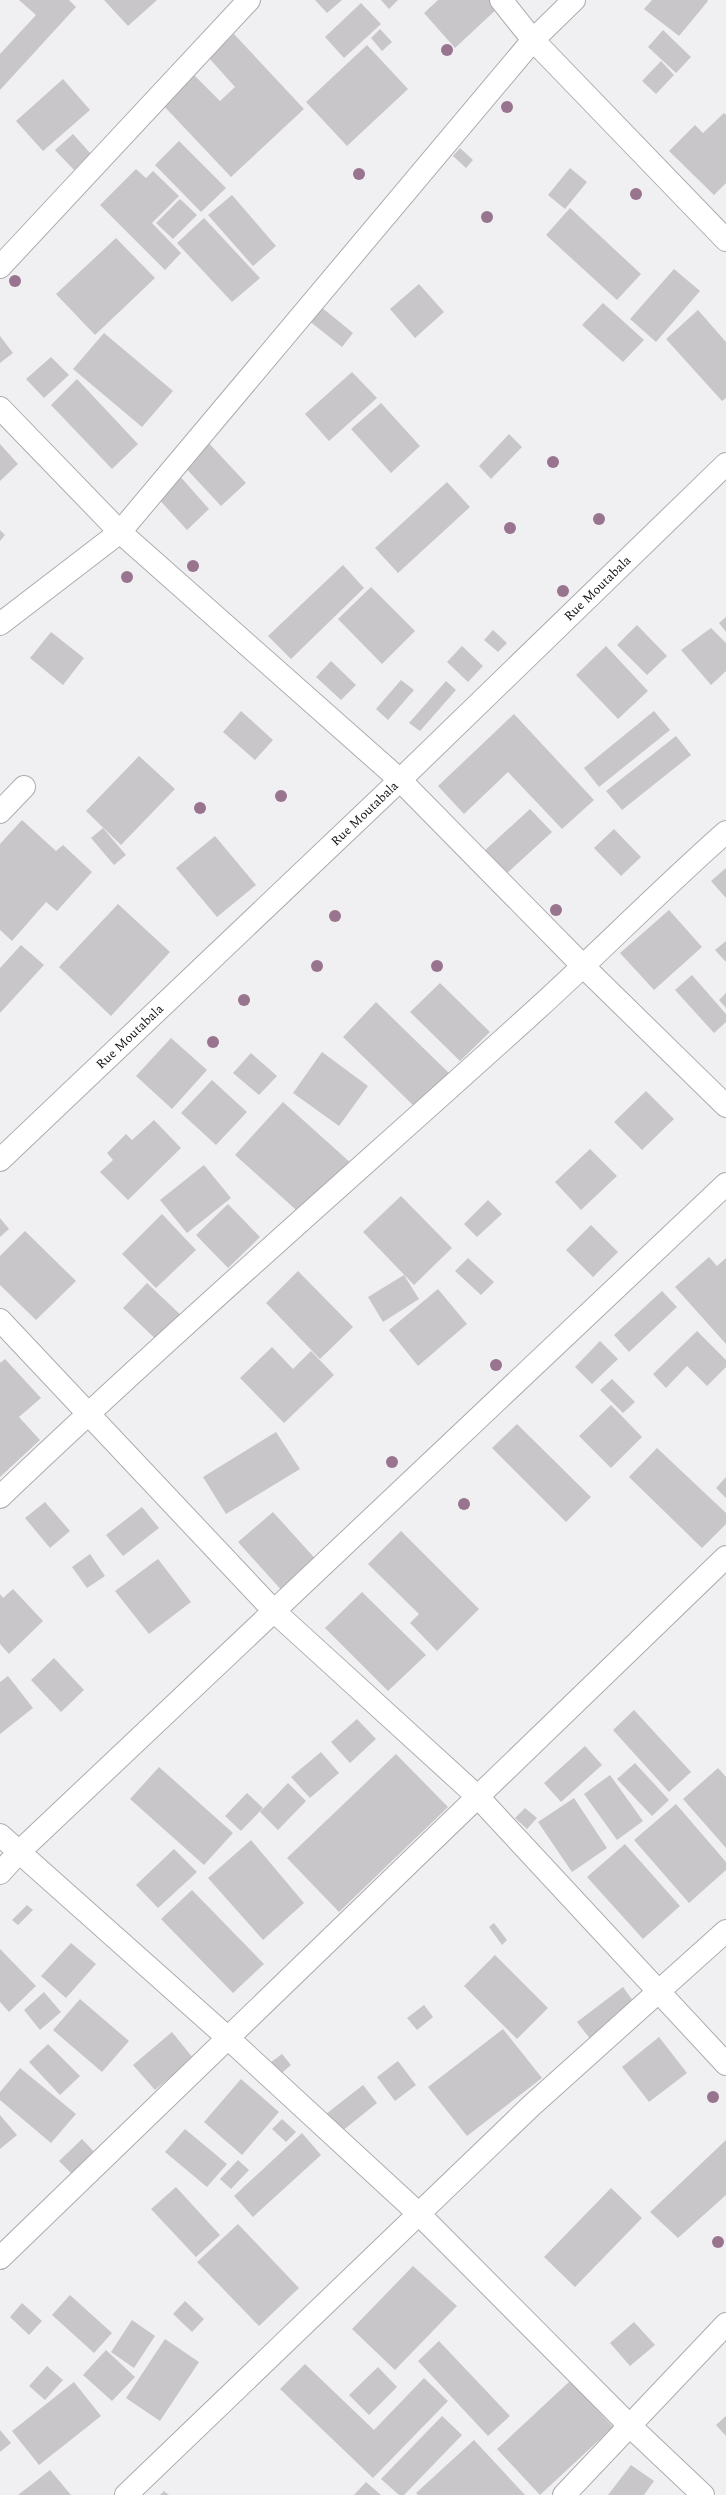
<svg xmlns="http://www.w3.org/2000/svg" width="726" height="2495" viewBox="0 0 726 2495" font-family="Spectral,serif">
  <rect width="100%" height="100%" fill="#f0eff2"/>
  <path fill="#c9c6c9" d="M19 0H69L76 7 0 90V54L36 15Z
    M104 0H157L128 26Z
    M315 0H342L327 13Z
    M381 0H398L389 9Z
    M438 0H496L501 5 455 48 424 13Z
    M652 0H707L708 1 679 36 644 9Z
    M361 3 381 24 344 58 325 37Z
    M380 29 392 42 382 51 371 38Z
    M663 30 691 57 676 73 648 47Z
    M234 34 304 109 231 177 161 103 192 73 220 101 235 87 209 58Z
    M367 45 408 89 347 146 306 102Z
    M661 61 674 75 656 94 642 81Z
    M63 79 90 110 43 151 16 121Z
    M724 113 726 115V183L714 195 669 151 695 125 703 133Z
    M73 134 91 154 74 170 55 150Z
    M179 141 226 188 201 212 155 165Z
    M460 148 473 160 466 168 453 156Z
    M570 168 587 182 565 209 548 195Z
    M136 169 146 178 153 171 179 196 152 223 181 253 165 270 100 205Z
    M232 195 276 246 253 266 208 215Z
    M180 199 197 215 173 239 156 223Z
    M570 208 641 274 617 300 546 235Z
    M204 218 260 278 232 302 177 243Z
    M116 238 155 278 95 335 56 294Z
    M674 269 700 291 656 342 630 319Z
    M419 284 444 312 415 338 390 309Z
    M603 303 644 340 623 362 582 325Z
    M320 306 353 333 342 347 308 320Z
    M698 310 726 342V398L722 401 666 339Z
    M104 333 173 391 142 427 73 369Z
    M0 336 13 353 0 363Z
    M51 357 69 375 44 398 26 379Z
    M352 372 377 398 329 441 305 414Z
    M77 379 138 444 112 469 51 405Z
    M381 403 420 446 391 473 351 429Z
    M509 434 522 447 491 479 479 466Z
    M205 439 246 483 221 506 180 462Z
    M0 444 18 464 0 481Z
    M178 474 209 509 187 530 155 495Z
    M447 482 470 507 398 573 375 548Z
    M0 530 5 535 0 541Z
    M343 565 364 588 291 659 268 636Z
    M371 587 415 631 382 664 338 619Z
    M726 617V632L719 623Z
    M637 625 667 656 647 675 617 645Z
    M711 628 726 643V671L711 685 681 650Z
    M493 630 507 643 498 652 484 640Z
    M51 632 84 658 63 685 30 658Z
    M462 646 483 666 468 682 447 662Z
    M606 646 648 691 618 719 576 675Z
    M331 661 356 685 341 700 316 677Z
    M401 680 414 690 388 720 376 709Z
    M446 681 456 690 420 731 409 723Z
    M241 711 273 740 255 760 223 732Z
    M654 711 670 730 599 787 584 768Z
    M514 714 594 800 562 829 508 772 464 814 438 786Z
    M676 736 691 755 622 810 606 791Z
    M139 756 175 789 121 845 86 811Z
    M530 809 552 832 504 876 482 853Z
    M22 820 56 851 63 845 92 872 57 911 46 902 12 941 0 930V844Z
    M103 828 126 855 114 865 91 838Z
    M614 829 641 857 621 876 594 848Z
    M215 836 256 885 217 917 176 868Z
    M726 868V898L711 881Z
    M118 904 170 952 111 1016 59 967Z
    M669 910 702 947 654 990 620 953Z
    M726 941V962L715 950Z
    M21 945 44 965 0 1013V968Z
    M692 975 726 1014V1022L714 1033 675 990Z
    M440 983 490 1032 460 1061 410 1012Z
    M726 993V1008L719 1000Z
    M376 1002 451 1075 417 1109 343 1037Z
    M171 1038 207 1070 172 1109 136 1076Z
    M322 1052 368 1086 339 1126 293 1093Z
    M251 1053 277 1076 259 1095 233 1073Z
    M212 1080 247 1112 216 1145 181 1113Z
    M646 1091 674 1119 642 1150 614 1122Z
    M283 1102 352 1164 304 1217 235 1155Z
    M154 1120 181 1148 128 1200 100 1172 113 1160 107 1153 126 1134 132 1140Z
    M590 1149 617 1176 581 1210 555 1182Z
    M204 1165 231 1198 187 1233 160 1200Z
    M401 1196 452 1248 414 1285 363 1232Z
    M488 1200 502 1214 477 1237 464 1224Z
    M228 1204 260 1237 228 1268 196 1235Z
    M162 1214 196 1250 156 1288 122 1254Z
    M0 1218 9 1229 0 1237Z
    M591 1225 618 1252 593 1277 566 1250Z
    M25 1231 76 1281 36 1320 0 1285V1256Z
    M709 1257 717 1266 726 1258V1344L675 1287Z
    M468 1258 494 1282 481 1295 455 1271Z
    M298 1271 353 1327 320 1359 266 1303Z
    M404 1275 419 1299 383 1322 368 1297Z
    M147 1283 186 1320 162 1345 123 1308Z
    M438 1289 467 1324 418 1366 389 1330Z
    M662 1291 677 1307 629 1352 614 1335Z
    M697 1331 726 1360V1367L707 1386 687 1366 666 1388 653 1374Z
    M600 1341 618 1359 592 1384 575 1367Z
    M272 1347 293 1369 311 1351 334 1375 284 1423 240 1378Z
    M5 1359 41 1398 19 1417 40 1440 0 1477V1363Z
    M612 1379 635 1402 623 1413 600 1390Z
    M611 1405 642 1437 611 1468 579 1436Z
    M517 1424 591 1497 566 1522 492 1448Z
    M276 1432 300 1469 226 1514 203 1477Z
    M657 1448 726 1513V1524L702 1548 629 1477Z
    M726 1477V1498L716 1488Z
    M45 1502 70 1531 50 1548 25 1518Z
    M142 1507 159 1528 123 1556 106 1535Z
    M273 1512 320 1564 285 1594 238 1542Z
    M401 1531 479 1609 437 1651 410 1623 419 1614 368 1564Z
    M90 1554 105 1576 87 1588 72 1567Z
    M158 1559 191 1602 149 1634 115 1591Z
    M13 1589 43 1621 9 1654 0 1644V1594L3 1598Z
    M362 1592 426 1655 388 1691 325 1628Z
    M54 1658 84 1690 61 1712 31 1680Z
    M8 1676 33 1708 0 1734V1682Z
    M634 1710 691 1772 669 1792 613 1730Z
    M357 1719 376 1739 350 1763 331 1742Z
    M585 1746 602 1765 561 1802 544 1783Z
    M321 1752 339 1773 310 1798 291 1777Z
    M396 1754 448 1807 339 1912 287 1858Z
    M635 1763 669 1800 652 1816 617 1779Z
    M159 1767 233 1833 204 1865 130 1799Z
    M718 1768 726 1777V1848L683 1799Z
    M610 1775 643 1821 617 1840 584 1794Z
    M288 1783 306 1801 278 1830 260 1812Z
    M247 1793 263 1808 241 1831 225 1816Z
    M574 1798 607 1848 572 1872 538 1822Z
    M676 1804 726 1862V1870L689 1903 634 1840Z
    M525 1808 537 1818 527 1829 515 1818Z
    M251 1840 304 1903 263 1940 208 1878Z
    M625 1844 680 1906 643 1939 587 1877Z
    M174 1849 197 1872 158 1908 136 1885Z
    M192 1890 264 1964 233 1993 161 1919Z
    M27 1905 33 1910 18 1925 12 1920Z
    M494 1923 507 1940 502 1945 489 1927Z
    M71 1943 96 1964 66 1998 41 1976Z
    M0 1949 36 1986 9 2012 0 2002Z
    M495 1955 548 2008 517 2039 464 1986Z
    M623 1987 636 2005 591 2040 577 2022Z
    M44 1992 61 2012 40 2030 24 2010Z
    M80 1999 129 2041 102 2072 53 2030Z
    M424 2005 433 2017 417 2030 407 2018Z
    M503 2029 542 2078 467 2136 428 2087Z
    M172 2032 193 2058 155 2090 133 2065Z
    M659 2037 687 2073 649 2102 622 2067Z
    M48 2044 80 2076 60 2095 29 2062Z
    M282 2054 291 2065 277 2077 267 2065Z
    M398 2061 416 2085 395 2101 377 2077Z
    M20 2068 76 2114 51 2143 0 2100V2092Z
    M241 2079 279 2112 242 2155 204 2122Z
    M363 2085 377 2103 341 2132 326 2114Z
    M0 2115 17 2135 0 2149Z
    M282 2119 296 2132 286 2142 272 2129Z
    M185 2129 227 2164 207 2187 165 2152Z
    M302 2133 321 2155 253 2217 234 2196Z
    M82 2139 99 2157 76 2178 59 2161Z
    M726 2140V2195L678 2238 650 2212Z
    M238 2160 249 2170 231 2189 220 2179Z
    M176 2187 220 2235 196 2257 151 2209Z
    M611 2188 642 2218 575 2287 544 2257Z
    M238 2224 299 2288 259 2326 197 2262Z
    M413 2266 457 2306 395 2370 352 2329Z
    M70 2295 112 2333 94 2353 52 2315Z
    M185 2301 204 2319 192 2332 173 2314Z
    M22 2303 42 2321 29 2335 10 2317Z
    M132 2320 155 2336 134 2368 111 2352Z
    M634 2322 655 2345 630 2366 610 2343Z
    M165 2339 199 2362 160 2421 126 2398Z
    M439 2341 510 2416 488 2436 418 2361Z
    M106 2350 135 2377 112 2401 83 2375Z
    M305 2364 374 2430 424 2378 448 2401 373 2478 280 2389Z
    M47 2366 63 2380 45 2400 29 2386Z
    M378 2367 397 2387 369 2415 349 2395Z
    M570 2381 613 2427 540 2495 497 2449Z
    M74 2382 101 2416 39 2465 12 2431Z
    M442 2416 462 2435 404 2495H399L381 2479Z
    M726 2416V2436L716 2425Z
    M0 2430 11 2443 0 2452Z
    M474 2440 525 2495H418L416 2493Z
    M631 2465 654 2481 644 2495H608Z
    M50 2470 71 2495H18Z
    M366 2482 381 2495H354Z
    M164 2491 169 2495H160Z"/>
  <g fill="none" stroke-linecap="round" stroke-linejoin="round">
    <g stroke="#adabaf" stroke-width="24">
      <g id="minor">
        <path d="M501 0 533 40 726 240"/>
        <path d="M0 267 249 0"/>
        <path d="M0 408 120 532 400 780 584 967 726 1106"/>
        <path d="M0 624 120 532 533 40 574 0"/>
        <path d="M0 812 24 787"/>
        <path id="s1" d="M0 1160 400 780 726 464"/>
        <path d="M0 1320 275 1612 478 1797 726 2064"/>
        <path d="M0 1497C172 1333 351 1177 527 1018 595 957 658 892 726 832"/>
        <path d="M0 1835 228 2038 419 2214 630 2426 703 2495"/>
        <path d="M0 1873 20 1851 726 1184"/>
        <path d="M0 2258 726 1557"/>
        <path d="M126 2495 531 2106 726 1931"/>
        <path d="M564 2495 726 2324"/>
      </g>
    </g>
    <use href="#minor" stroke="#fff" stroke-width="22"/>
  </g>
  <g fill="#99748e">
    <circle cx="447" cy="50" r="6"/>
    <circle cx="507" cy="107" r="6"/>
    <circle cx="359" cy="174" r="6"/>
    <circle cx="636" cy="194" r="6"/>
    <circle cx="487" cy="217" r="6"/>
    <circle cx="15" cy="281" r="6"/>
    <circle cx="553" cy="462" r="6"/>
    <circle cx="599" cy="519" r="6"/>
    <circle cx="510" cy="528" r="6"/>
    <circle cx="193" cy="566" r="6"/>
    <circle cx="127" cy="577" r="6"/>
    <circle cx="563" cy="591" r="6"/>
    <circle cx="281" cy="796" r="6"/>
    <circle cx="200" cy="808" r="6"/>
    <circle cx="556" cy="910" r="6"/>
    <circle cx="335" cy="916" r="6"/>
    <circle cx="317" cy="966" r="6"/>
    <circle cx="437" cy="966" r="6"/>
    <circle cx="244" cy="1000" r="6"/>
    <circle cx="213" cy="1042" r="6"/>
    <circle cx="496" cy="1365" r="6"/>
    <circle cx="392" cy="1462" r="6"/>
    <circle cx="464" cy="1504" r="6"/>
    <circle cx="713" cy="2097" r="6"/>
    <circle cx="718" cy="2242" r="6"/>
  </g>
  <g text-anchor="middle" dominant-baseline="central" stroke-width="4" stroke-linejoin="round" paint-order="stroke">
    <g font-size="13" fill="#151516" stroke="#f0eff2">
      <text stroke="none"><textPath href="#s1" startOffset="827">Rue Moutabala</textPath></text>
      <text stroke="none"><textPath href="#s1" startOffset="503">Rue Moutabala</textPath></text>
      <text stroke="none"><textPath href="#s1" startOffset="179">Rue Moutabala</textPath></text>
    </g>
  </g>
</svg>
